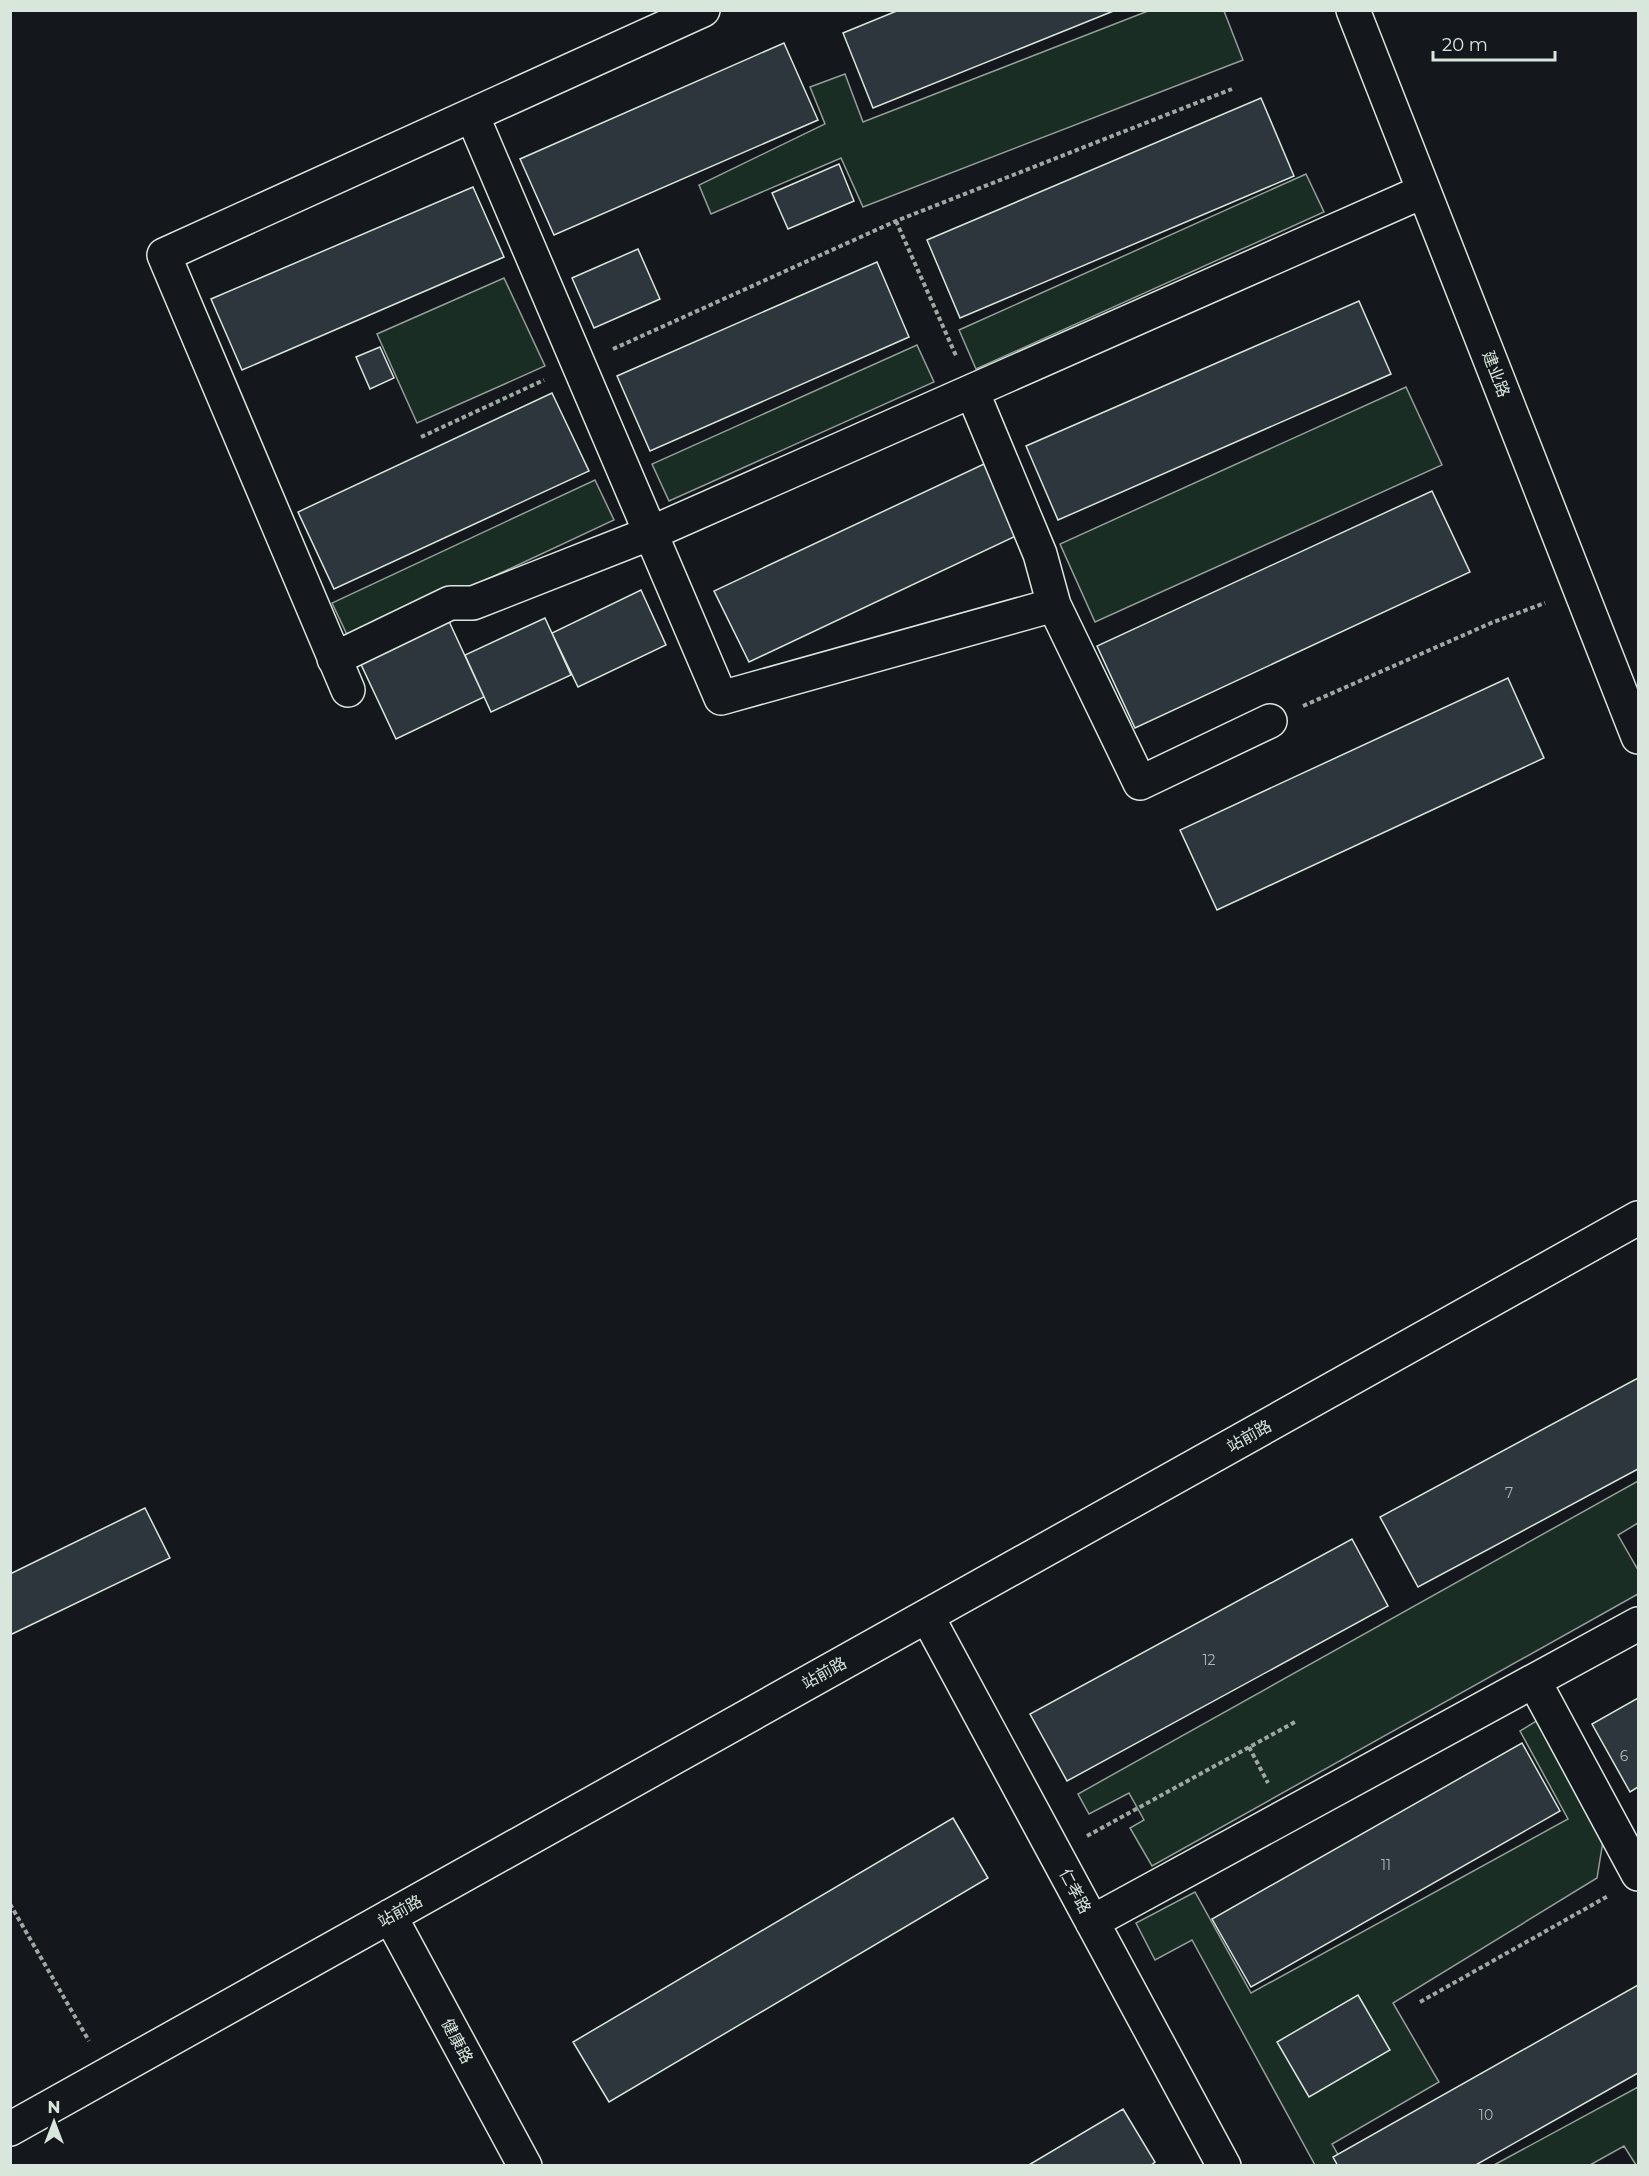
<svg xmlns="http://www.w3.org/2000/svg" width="1649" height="2176" viewBox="0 0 1649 2176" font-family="Montserrat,'Noto Sans SC',sans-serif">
  <rect width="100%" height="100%" fill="#14181c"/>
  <path fill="#1a2d24" stroke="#939e99" stroke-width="1.5" d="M1148 11H1224L1243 60 863 207 841 158 711 214 699 185 825 124 810 87 845 74 863 122Z
    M1306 174 1324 212 976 369 959 330Z
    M504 278 545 366 417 423 377 334Z
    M917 345 934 382 669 501 652 464Z
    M1406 387 1442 465 1095 622 1060 544Z
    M595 480 614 520 351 643 332 603Z
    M1638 1481V1523L1618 1535 1638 1570V1594L1152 1866 1130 1828 1144 1820 1129 1793 1089 1814 1078 1794Z
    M1541 1718 1604 1835 1597 1878 1393 2003 1439 2082 1332 2144 1344 2165H1315L1192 1940 1155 1960 1136 1923 1195 1892 1251 1993 1568 1819 1520 1731Z
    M1638 2087V2165H1636L1624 2146 1590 2165H1494Z"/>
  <path fill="#2c363c" stroke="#d8e6dc" stroke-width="1.5" d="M899 10H1116L873 108 843 33Z
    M784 43 818 120 554 235 520 159Z
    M1261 98 1294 176 960 318 927 240Z
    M839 164 854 201 788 229 772 193Z
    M473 187 504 257 242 370 211 299Z
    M638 249 660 299 594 328 572 278Z
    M877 262 909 337 650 451 617 376Z
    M1359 301 1391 374 1058 520 1026 446Z
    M380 347 394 378 370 389 356 357Z
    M552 393 589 471 334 589 298 512Z
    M984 464 1018 535 749 662 714 591Z
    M1432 491 1470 572 1135 728 1097 646Z
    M641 590 666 645 578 687 552 633Z
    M447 617 484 697 396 739 358 658Z
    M545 618 571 675 491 712 465 655Z
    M1508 678 1544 758 1217 910 1180 830Z
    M1638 1378V1469L1418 1587 1380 1517Z
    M145 1508 170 1558 10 1635V1574Z
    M1352 1539 1388 1606 1067 1781 1030 1714Z
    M1638 1698V1787L1630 1792 1592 1724Z
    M1522 1743 1560 1811 1251 1987 1212 1919Z
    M953 1818 988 1878 609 2102 573 2042Z
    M1638 1985V2073L1474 2166H1338L1333 2157Z
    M1358 1995 1390 2050 1309 2097 1277 2042Z
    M1123 2109 1155 2162 1150 2166H1027Z"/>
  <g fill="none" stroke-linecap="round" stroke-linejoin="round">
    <g stroke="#d8e6dc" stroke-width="36">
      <path id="minor" d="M1353 10 1638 737
        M472 115 721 698 1054 605 1140 783 1270 721
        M972 391 1040 554 1054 605
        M334 659 450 603H473L651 533 1424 191
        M348 690 164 255 703 10
        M927 1616 1224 2166
        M1534 1681 1638 1874
        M390 1916 525 2166
        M1092 1922 1638 1624
        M10 2129 1638 1218"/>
    </g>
    <path stroke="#9da8a2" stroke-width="4" stroke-dasharray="4.5 3" stroke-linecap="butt" d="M896 221 957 358
      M613 349 896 221 1232 89
      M421 437 544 380
      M1303 706 1491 623 1545 603
      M1249 1747 1268 1783
      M1087 1836 1295 1722
      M10 1904 89 2041
      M1420 2002 1608 1896"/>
    <use href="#minor" stroke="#14181c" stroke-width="33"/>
  </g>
  <g text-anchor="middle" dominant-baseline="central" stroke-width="4.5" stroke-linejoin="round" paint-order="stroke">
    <g font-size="14" fill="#adbab4">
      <text x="1509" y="1493">7</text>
      <text x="1209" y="1660">12</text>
      <text x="1624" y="1756">6</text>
      <text x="1386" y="1865">11</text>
      <text x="1486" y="2115">10</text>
    </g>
    <g font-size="16" fill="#d8e6dc" stroke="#14181c">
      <text transform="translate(1496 374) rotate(69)">建业路</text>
      <text transform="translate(1249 1436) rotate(-29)">站前路</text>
      <text transform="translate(824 1673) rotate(-29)">站前路</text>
      <text transform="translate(1075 1891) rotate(62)">仁孝路</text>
      <text transform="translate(400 1911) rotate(-29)">站前路</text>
      <text transform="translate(457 2041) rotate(62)">健康路</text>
    </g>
  </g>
  <rect width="1649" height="2176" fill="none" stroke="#d8e6dc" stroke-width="24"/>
  <g transform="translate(54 2122)" stroke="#14181c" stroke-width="4.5" paint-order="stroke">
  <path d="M0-4.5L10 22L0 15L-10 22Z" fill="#d8e6dc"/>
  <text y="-9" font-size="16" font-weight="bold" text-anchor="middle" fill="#d8e6dc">N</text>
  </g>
  <path d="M1433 51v9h122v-9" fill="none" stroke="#d8e6dc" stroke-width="3"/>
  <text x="1442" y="51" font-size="18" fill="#d8e6dc" stroke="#14181c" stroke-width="4.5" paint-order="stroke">20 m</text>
</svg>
